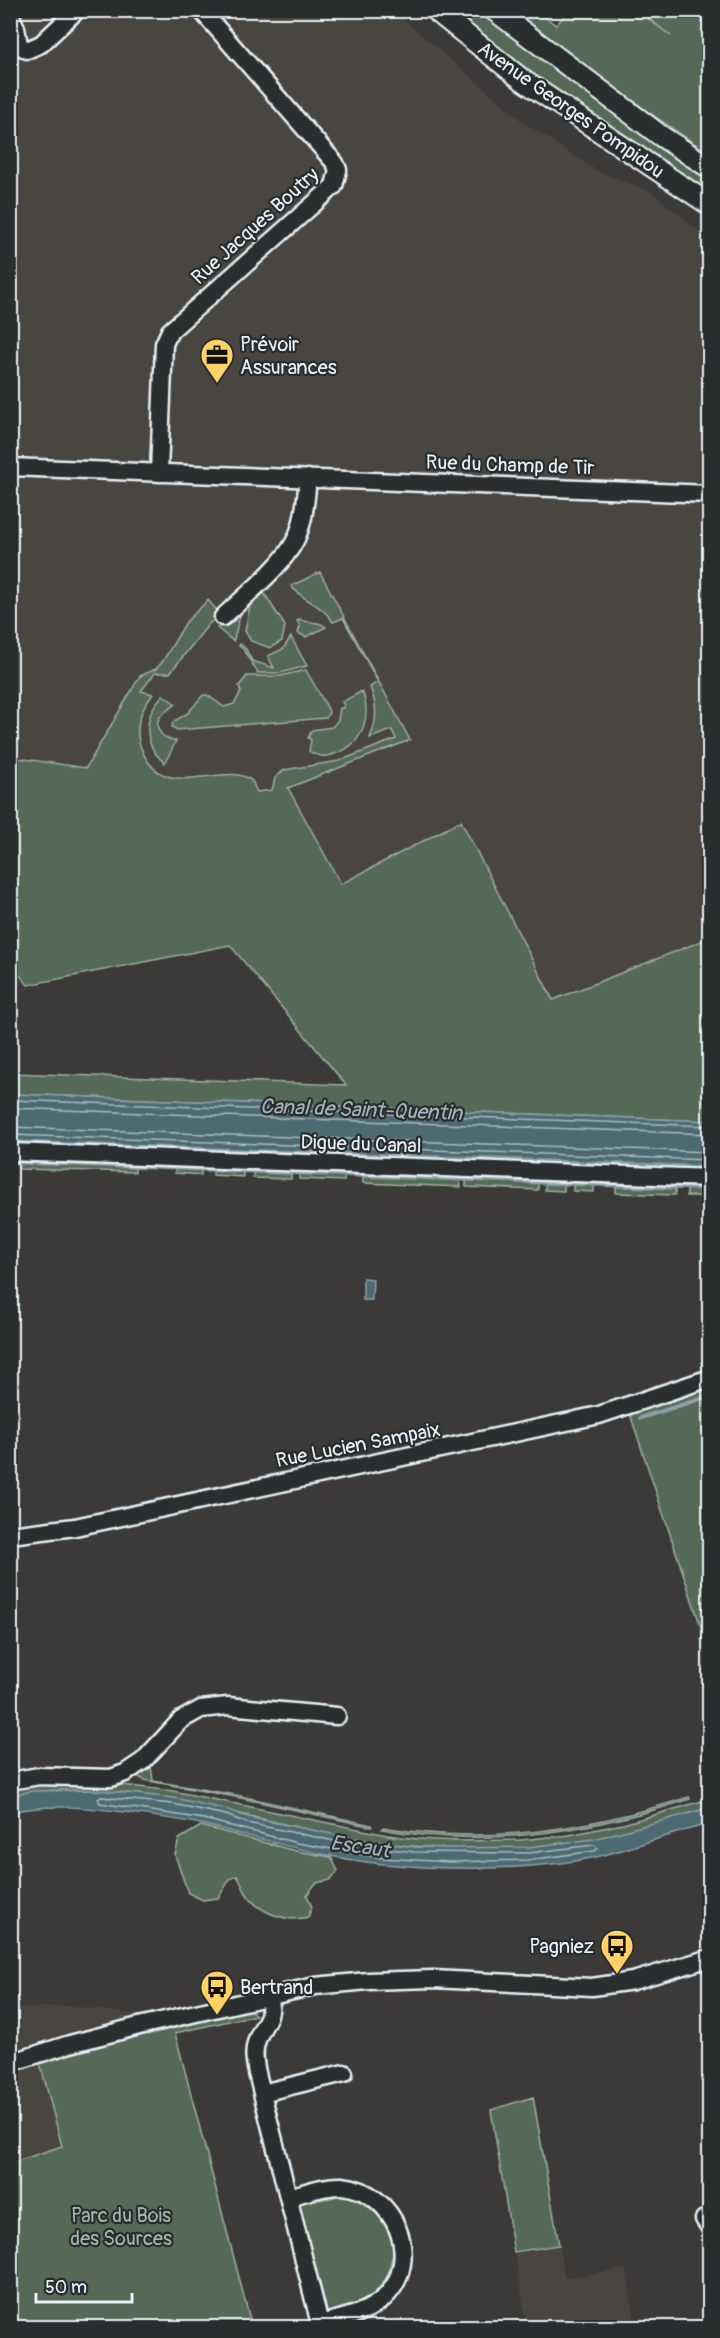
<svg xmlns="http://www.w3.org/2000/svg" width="720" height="2338" viewBox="0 0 720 2338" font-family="Pangolin,sans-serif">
  <rect width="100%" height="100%" fill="#3c3a38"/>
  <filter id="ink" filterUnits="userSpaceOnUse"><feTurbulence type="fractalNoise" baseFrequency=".0167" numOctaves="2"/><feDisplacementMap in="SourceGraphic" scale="12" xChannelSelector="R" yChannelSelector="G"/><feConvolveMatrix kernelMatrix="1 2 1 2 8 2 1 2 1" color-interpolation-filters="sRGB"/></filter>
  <g filter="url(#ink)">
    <path fill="#49443f" d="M11 11H394L522 121 599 172 652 192 709 240V938L553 1001 461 821 341 884 294 800 11 757Z
      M68 2006 143 2015 11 2052V2007L29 2008Z
      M40 2064 62 2146 11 2163 10 2073Z
      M533 2097 565 2278 626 2269 636 2327H527L491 2110Z"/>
    <path fill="#556b56" stroke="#9eaea7" stroke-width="1.5" d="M445 11H484L580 85 709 175V195L538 82Z
      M514 11H537L556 25 569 11H638L671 36 639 11H709V153L647 111Z
      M320 572 410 740 288 788 341 884 461 821 553 1000 709 938V1121L11 1094V1073L346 1085 230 945 28 985 14 968H11V757L86 768 140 676 156 669 163 661 186 622 208 600 220 614 208 625 170 673H155L141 691 153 694C141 709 134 726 140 745 160 808 226 758 252 781L257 792 272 790 275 778 284 770 339 761 396 739 392 730 370 738C378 719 377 705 370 687L378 682 343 618 333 622C321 603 304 602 291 586Z
      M262 590 285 626 282 641 270 648 251 641 245 631 251 600Z
      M242 608 234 639 233 641 217 628Z
      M300 619C308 625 317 619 326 627L306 637 298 633 300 626 297 621Z
      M291 637 307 666 280 673H258L243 649 239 646 240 644 246 649 252 661 274 668 268 656 283 649Z
      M306 670 328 709 329 713 326 718 177 730 172 727 173 722 188 713 203 695H207L224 707 234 704 241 692 239 686 247 676H280Z
      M362 691C371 714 365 741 340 752 335 754 327 757 322 756 318 756 312 753 309 751L311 740 308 738 312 730 332 727 338 720 340 708H343L344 705 342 702Z
      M163 695 176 704C171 709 164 711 160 717 152 729 164 740 176 741L165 763C142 745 143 715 163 695Z
      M11 1141 709 1166 710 1170 412 1162V1158L364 1156 362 1161 25 1147 21 1143H11Z
      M20 1160 135 1165V1172L19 1169Z
      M176 1162 201 1166V1175L175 1173Z
      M243 1164V1177L213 1175 214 1166Z
      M254 1164 292 1166 291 1179 253 1178Z
      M299 1170 345 1172 344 1181 299 1179Z
      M363 1173 459 1175 461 1187 363 1183Z
      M466 1176 538 1178V1190L466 1187Z
      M546 1177H564V1191L545 1190Z
      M573 1177 594 1178V1192L573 1191Z
      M709 1181V1196H686L689 1185Z
      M616 1182 675 1183V1195L616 1193Z
      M709 1385V1651L629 1411Z
      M150 1758 153 1781 236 1795 372 1825V1827L241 1798 144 1780 137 1776 136 1772Z
      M28 1784H113L173 1791 387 1835 417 1839 458 1841 521 1840 569 1835 623 1824 709 1799 710 1808C672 1818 634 1831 595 1839 517 1854 430 1852 351 1838 258 1822 174 1791 78 1790 55 1790 33 1790 11 1796V1787Z
      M689 1797 690 1799C592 1831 485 1849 382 1829L383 1827C488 1846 589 1829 689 1797Z
      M201 1826 296 1851 331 1857 338 1871 330 1880 316 1883 307 1895 312 1907 308 1917C287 1923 258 1913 246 1893 242 1887 241 1881 237 1876L230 1879 218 1898 203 1900 188 1893 175 1855 179 1839Z
      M250 2010 256 2015 175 2033 252 2327H11V2163L62 2146 40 2063 106 2044Z
      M533 2097 559 2245 514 2252 491 2110Z
      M345 2192 374 2210 389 2230 394 2231 397 2247C390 2256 391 2270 385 2280 380 2288 373 2292 372 2301L368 2304 362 2302 335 2310 332 2316 323 2314 296 2205 304 2198C314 2203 336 2198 345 2192Z"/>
    <path fill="#4e6b72" stroke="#8ca1a8" stroke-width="1.5" d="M11 1094 709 1121V1166L11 1141Z
      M363 1278 373 1279 372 1300H363Z
      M98 1790 174 1798 228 1810 248 1817 350 1838 415 1847 450 1848 528 1847 594 1839 709 1808V1824C671 1833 634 1848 596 1857 532 1871 448 1870 383 1864 322 1858 264 1839 205 1825 178 1819 151 1816 124 1812 86 1807 48 1804 11 1812V1796L13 1795 32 1791Z"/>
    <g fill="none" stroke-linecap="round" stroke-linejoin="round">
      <path stroke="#aabbc2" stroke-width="1.5" d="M10 1100 710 1126
        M10 1108 710 1134
        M10 1127 710 1152
        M10 1135 710 1160
        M101 1797 173 1804 226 1815 247 1823 349 1844 414 1852 528 1853 594 1845 598 1848 595 1851 528 1860 450 1862 382 1858 297 1843 204 1819 100 1803 98 1799Z"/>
      <path stroke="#8ca1a8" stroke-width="4" d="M10 1162 710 1189
        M640 1418 710 1396"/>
      <g stroke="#e8f1f8" stroke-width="21">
        <path id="minor" d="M10 14 16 28 19 45 27 50 41 44 77 10
          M10 467 710 494
          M159 473 164 344 170 331 334 186 338 170 335 163 201 10
          M223 617C245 596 288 562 298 534 305 517 306 496 308 478
          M10 1152 710 1178
          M10 1535 75 1527 599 1415 710 1378
          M10 1781 39 1776 111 1778 125 1773 143 1761 181 1720 201 1709 228 1706 337 1716
          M270 1996C273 2022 262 2022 256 2043 253 2053 255 2063 257 2073L321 2328
          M10 2063 70 2044 139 2026 315 1986 368 1981 433 1979 592 1987 633 1981 710 1958
          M262 2093 344 2073
          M288 2197C305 2193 324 2185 342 2186 395 2191 424 2260 384 2298 366 2314 343 2318 320 2324
          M704 2219 710 2228"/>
      </g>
      <g stroke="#e8f1f8" stroke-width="24">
        <path id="major" d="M435 10 524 81 710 205
          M494 10 661 136 710 168"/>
      </g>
      <use href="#minor" stroke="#2a2d2e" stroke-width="16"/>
      <use href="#major" stroke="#2a2d2e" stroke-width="20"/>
    </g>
  </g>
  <defs>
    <g id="office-pin" transform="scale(1.725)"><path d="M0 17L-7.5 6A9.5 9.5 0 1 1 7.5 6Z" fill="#ffd166" stroke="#2a2d2e"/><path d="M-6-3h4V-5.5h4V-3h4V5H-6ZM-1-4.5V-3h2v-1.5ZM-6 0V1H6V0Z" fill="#111"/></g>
    <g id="bus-pin" transform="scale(1.725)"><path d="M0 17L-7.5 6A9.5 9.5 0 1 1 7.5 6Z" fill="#ffd166" stroke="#2a2d2e"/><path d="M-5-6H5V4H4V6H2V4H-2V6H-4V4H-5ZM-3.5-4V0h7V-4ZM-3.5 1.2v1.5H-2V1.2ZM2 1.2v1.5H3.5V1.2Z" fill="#111"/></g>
  </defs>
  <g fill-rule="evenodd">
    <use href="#office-pin" x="217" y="355"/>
    <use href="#bus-pin" x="617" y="1946"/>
    <use href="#bus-pin" x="217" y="1987"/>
  </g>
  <g text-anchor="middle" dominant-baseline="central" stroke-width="4.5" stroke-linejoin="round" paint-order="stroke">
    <g font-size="20" fill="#e8f1f8" stroke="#2a2d2e">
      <text transform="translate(571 110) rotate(35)">Avenue Georges Pompidou</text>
      <text transform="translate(255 226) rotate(-42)">Rue Jacques Boutry</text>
      <text transform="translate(510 465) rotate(2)">Rue du Champ de Tir</text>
      <text transform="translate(361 1144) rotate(2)">Digue du Canal</text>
      <text transform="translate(358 1445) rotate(-11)">Rue Lucien Sampaix</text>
    </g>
    <g font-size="20" fill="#e8f1f8" stroke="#2a2d2e" text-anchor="start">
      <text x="240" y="344">Prévoir<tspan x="240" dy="23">Assurances</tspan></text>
      <text x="594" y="1946" text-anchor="end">Pagniez</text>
      <text x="240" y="1987">Bertrand</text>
    </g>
    <g font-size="20" fill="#a6b5af" stroke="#2a2d2e">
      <text x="121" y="2215">Parc du Bois<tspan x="121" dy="23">des Sources</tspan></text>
    </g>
    <g font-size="21" font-style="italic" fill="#a3b5bc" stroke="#2a2d2e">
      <text transform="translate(361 1110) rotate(2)">Canal de Saint-Quentin</text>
      <text transform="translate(360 1847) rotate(8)">Escaut</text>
    </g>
  </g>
  <rect width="720" height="2338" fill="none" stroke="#2a2d2e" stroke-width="36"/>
  <rect x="18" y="18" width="684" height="2302" fill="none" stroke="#e8f1f8" stroke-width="2" filter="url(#ink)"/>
  <path d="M36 2293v9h96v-9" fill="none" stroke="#e8f1f8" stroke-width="3"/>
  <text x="45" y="2293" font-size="18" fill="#e8f1f8" stroke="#2a2d2e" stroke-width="4.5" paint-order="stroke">50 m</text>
</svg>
